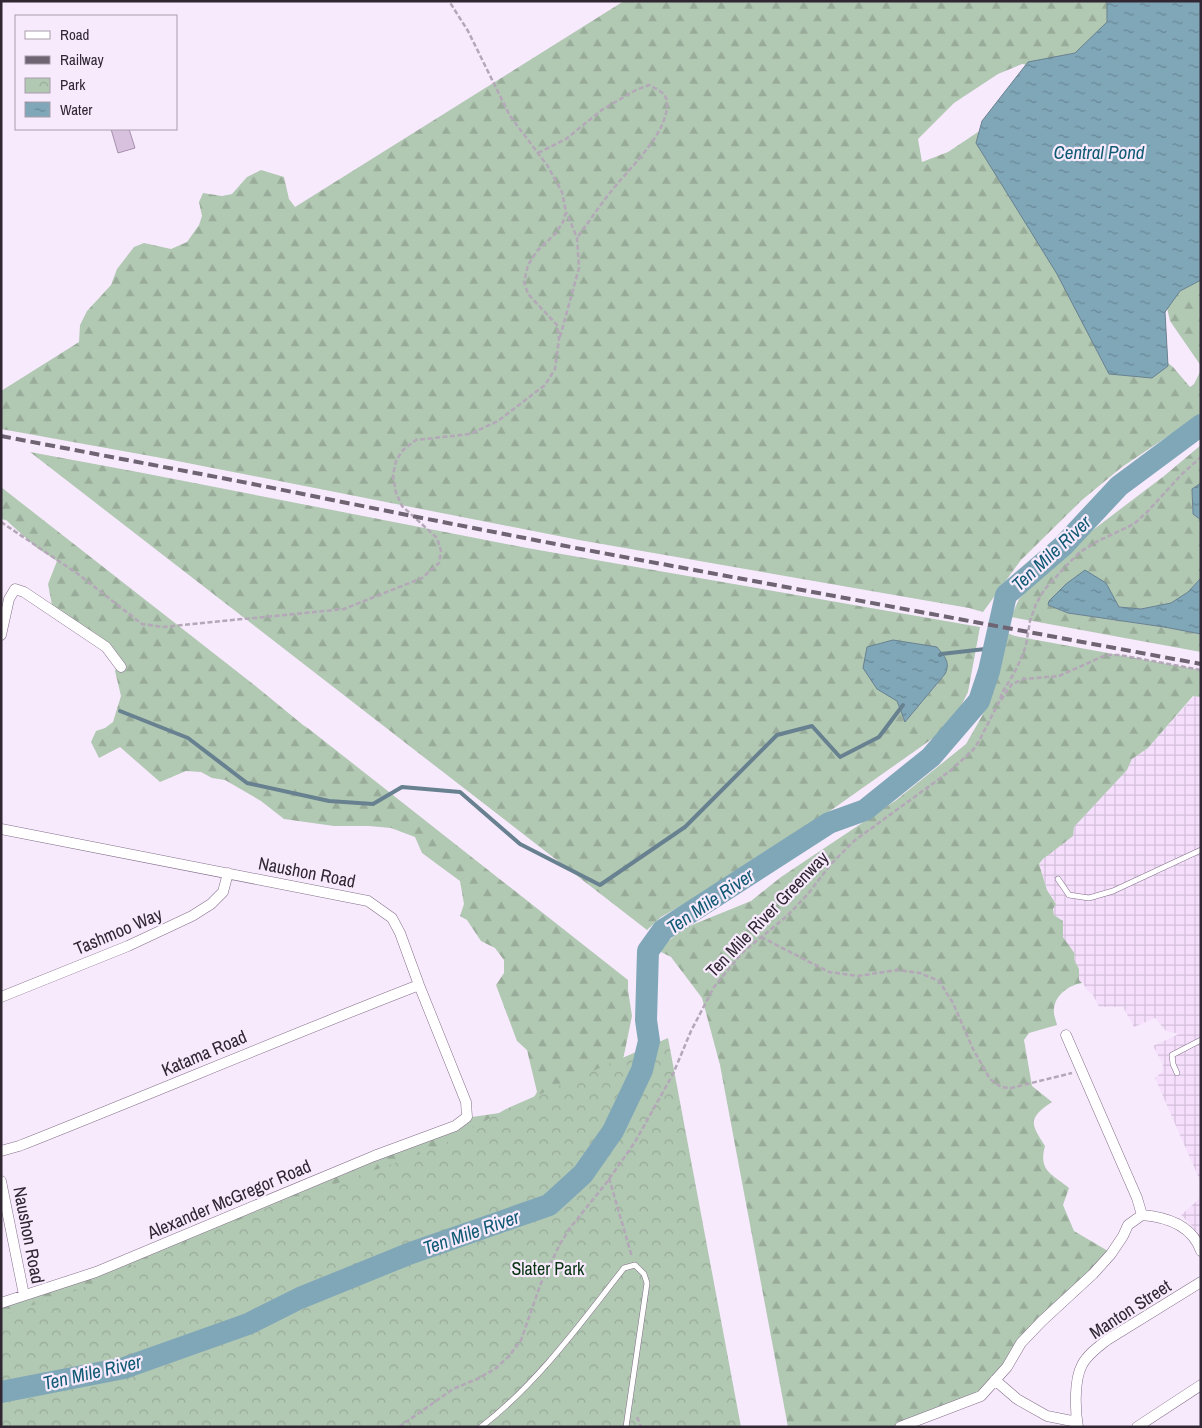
<svg xmlns="http://www.w3.org/2000/svg" width="1202" height="1428" viewBox="0 0 1202 1428" font-family="'Archivo Narrow',sans-serif">
  <defs>
    <pattern id="industrial-grid" width="8" height="8" patternUnits="userSpaceOnUse" patternTransform="scale(1.25)"><rect width="8" height="8" fill="#f6dffd"/><path d="M0 4h8M4 0v8" fill="none" stroke="#d3bfd9"/></pattern>
    <pattern id="forest-firs" width="22" height="20" patternUnits="userSpaceOnUse" patternTransform="scale(1.25)"><rect width="22" height="20" fill="#b1c8b3"/><path d="M5 1l3.5 6h-7zM16 11l3.5 6h-7z" fill="#99ac9a"/></pattern>
    <pattern id="park-crowns" width="20" height="18" patternUnits="userSpaceOnUse" patternTransform="scale(1.25)"><rect width="20" height="18" fill="#b1c8b3"/><path d="M2 6a3 3 0 1 1 6 0M12 15a3 3 0 1 1 6 0" fill="none" stroke="#99ac9a"/></pattern>
    <pattern id="water-ripples" width="26" height="14" patternUnits="userSpaceOnUse" patternTransform="scale(1.25)"><rect width="26" height="14" fill="#80a7b8"/><path d="M2 4q2-2 4 0t4 0M15 11q2-2 4 0t4 0" fill="none" stroke="#698896"/></pattern>
  </defs>
  <rect width="100%" height="100%" fill="#f8eafd"/>
  <path fill="url(#industrial-grid)" d="M1194 696 1201 697V1183L1155 1078 1162 1072 1163 1064 1153 1046 1179 1034 1166 1031 1155 1018 1134 1027 1123 1007H1099L1093 995 1087 990 1083 983 1079 980V969L1074 959 1075 954 1063 937V921L1054 915 1053 909 1056 903 1047 890 1039 864 1127 770 1132 759 1148 748Z
    M1201 1197V1244L1192 1226 1181 1215Z"/>
  <path fill="url(#forest-firs)" fill-rule="evenodd" d="M624 1H1119L1097 49 1069 54 1044 67 1022 64 998 74 954 103 918 139 922 162 948 152 984 128 1140 226 1154 352 1173 367 1190 387 1194 384 1201 370V414L1122 467 1082 500 1021 560 983 612 969 608 579 540 167 459 1 429V391L79 342 80 325 87 311 111 285 117 269 134 247 144 243 171 249 187 242 199 225 202 216 199 202 203 193 222 196 232 194 247 177 261 170 284 177 289 199 295 207Z
    M1201 275V366L1170 321 1164 295Z
    M1201 445V483L1192 490 1193 514 1201 520V578L1188 592 1171 603 1141 609 1118 607 1106 583 1048 605 1068 613 1164 627 1201 634V652L1011 617 1019 599 1052 561 1164 476Z
    M30 452 143 473 527 548 980 627 968 692 957 714 939 734 752 866 661 917 647 930ZM945 674 905 722V721L897 701Z
    M1 487 253 684 303 725 309 729 628 980V990L632 1016 624 1055 615 1087 1 1391V1304L455 1126 472 1117 520 1110 533 1099 537 1092 527 1050 517 1041 496 985 504 973V960L495 948 481 941 467 920 460 916 464 904 460 881 422 853 415 837 391 828 369 826H334L284 819 261 801 225 780 212 778 201 772 186 771 160 782 120 747 99 758 91 742 96 731 105 728 113 722 121 696 115 671 120 657 109 643 52 605 48 584 57 561 37 548 6 520 1 519Z
    M1007 633 1015 636 1201 670V697L1193 696 1148 748 1132 759 1127 770 1074 827 1073 836 1043 859 1039 864 1047 890 1056 904 1053 909 1054 915 1063 921V937L1075 954 1074 959 1079 969V980L1082 983C1069 985 1055 995 1054 1009 1053 1014 1056 1020 1057 1025L1029 1033 1024 1040 1032 1086 1052 1102C1028 1118 1030 1123 1045 1146 1038 1171 1052 1174 1069 1188L1063 1205 1074 1231 1108 1251 1109 1254 1041 1319 1001 1376 970 1397 892 1427H788L720 1065 702 998 671 957 661 952 663 946 682 929 751 901 781 877 895 801 966 744 982 716 997 679Z"/>
  <path fill="url(#park-crowns)" d="M668 1038 741 1427H1V1315L68 1294 264 1209 437 1148 506 1109Z"/>
  <path fill="url(#water-ripples)" stroke="#688190" d="M1107 1H1201V280L1180 291 1165 312 1168 366 1152 378 1109 374 1057 274 976 143 982 121 1028 62 1075 53 1107 22Z
    M1201 483V520L1193 514 1192 489Z
    M1085 570 1106 583 1119 607 1141 609 1171 603 1188 592 1201 578V634L1164 627 1068 613 1048 605 1049 601 1066 584Z
    M893 640 937 647C944 656 951 662 945 674L905 722 897 701 877 689 863 668 867 647Z"/>
  <g fill="none" stroke-linecap="round" stroke-linejoin="round">
    <path stroke="#688190" stroke-width="4" d="M940 655 941 654 994 648
      M120 711 188 738 247 783 329 801 373 804 402 787 460 792 520 844 600 885 685 827 777 735 812 726 840 757 879 737 903 705"/>
    <path stroke="#80a7b8" stroke-width="22" d="M1 1392 124 1368 248 1324 300 1298 411 1253 549 1205 583 1174 613 1131 642 1070 649 1041 646 1020 648 951 663 930 829 823 865 810 931 757 979 701 989 671 1006 595 1063 546 1119 486 1201 425"/>
  </g>
  <path fill="#d8c1df" stroke="#a690ad" d="M111 129H129L135 148 118 153Z"/>
  <g fill="none" stroke-linecap="round" stroke-linejoin="round">
    <g stroke="#836e89" stroke-width="6">
      <path id="service" d="M1058 879 1069 895 1089 898 1113 891 1201 850
        M1177 1073 1173 1064 1172 1055 1201 1040
        M481 1427C538 1383 580 1324 624 1268L635 1265 644 1274 647 1283 626 1427"/>
    </g>
    <g stroke="#836e89" stroke-width="11">
      <path id="minor" d="M1 635 9 599 15 589 24 592 106 647 121 667
        M1 829 368 901 392 918 400 933 419 985 466 1102 467 1117 455 1126 374 1156 96 1272 1 1303
        M1 997 128 946 192 916 211 904 223 892 228 873
        M1066 1035 1137 1198 1142 1215
        M1 1151 19 1146C153 1093 285 1037 419 985
        M1 1181 24 1295
        M995 1380 1017 1399 1047 1416 1077 1422
        M900 1427 981 1396 1007 1367 1021 1343 1042 1321 1093 1274 1111 1254 1123 1236 1128 1225 1142 1215C1167 1217 1192 1225 1201 1251
        M1078 1427C1075 1410 1074 1380 1082 1365 1087 1355 1098 1347 1107 1340L1201 1282
        M1137 1427 1201 1385"/>
    </g>
    <path stroke="#b4a7b8" stroke-width="2.5" stroke-dasharray="5 2.5" stroke-linecap="butt" d="M538 153 566 139 603 109 636 90 649 85C656 89 666 92 667 102 669 134 626 171 609 194 598 208 588 223 577 238
      M560 337 579 268 577 238 567 213
      M1 522 78 574 142 624 163 627 344 609 422 578 439 563 441 551 437 538 402 506 396 493 393 475 396 461 403 450 416 440 470 434 498 421 545 385 555 369 559 339 557 325 528 294 524 282 528 265 537 251 555 234 563 222 566 212 562 192 547 165 510 116 468 31 449 1
      M1001 700 1012 684 1024 679 1059 676 1106 655H1120L1201 670
      M761 937 829 972 858 976 897 970 920 973 939 981 953 1003 973 1049 990 1079 1001 1087 1011 1088 1072 1073
      M609 1178 632 1257
      M637 1417 641 1427
      M399 1427 453 1389 477 1379 495 1369 509 1356 521 1340 541 1283 560 1244 570 1228 607 1182 635 1142 673 1074 691 1031 714 987 742 953 787 916 807 895 831 864 854 841 950 771 973 750 979 741 999 702 1002 693 1013 675 1022 657 1026 645 1030 621 1036 604 1044 590 1066 566 1080 552 1096 542 1134 524 1147 512 1182 474 1201 457"/>
    <use href="#service" stroke="#fff" stroke-width="5"/>
    <use href="#minor" stroke="#fff" stroke-width="10"/>
    <path stroke="#6f6472" stroke-width="4" stroke-dasharray="10 5" stroke-linecap="butt" d="M1 436 248 483 417 517 581 549 1201 664"/>
  </g>
  <g text-anchor="middle" dominant-baseline="central" stroke-width="4.5" stroke-linejoin="round" paint-order="stroke">
    <g font-size="18" fill="#302732" stroke="#f8eafd">
      <text transform="translate(307 872) rotate(11)">Naushon Road</text>
      <text transform="translate(767 914) rotate(-46)">Ten Mile River Greenway</text>
      <text transform="translate(118 931) rotate(-23)">Tashmoo Way</text>
      <text transform="translate(204 1053) rotate(-23)">Katama Road</text>
      <text transform="translate(229 1199) rotate(-23)">Alexander McGregor Road</text>
      <text transform="translate(29 1235) rotate(79)">Naushon Road</text>
      <text transform="translate(1130 1309) rotate(-33)">Manton Street</text>
    </g>
    <g font-size="18" fill="#083612" stroke="#f8eafd">
      <text x="548" y="1268">Slater Park</text>
    </g>
    <g font-size="19" font-style="italic" fill="#115b74" stroke="#f8eafd">
      <text x="1099" y="152">Central Pond</text>
      <text transform="translate(1051 553) rotate(-43)">Ten Mile River</text>
      <text transform="translate(710 901) rotate(-34)">Ten Mile River</text>
      <text transform="translate(471 1232) rotate(-19)">Ten Mile River</text>
      <text transform="translate(92 1372) rotate(-13)">Ten Mile River</text>
    </g>
  </g>
  <rect width="1202" height="1428" fill="none" stroke="#302732" stroke-width="5"/>
  <rect x="15" y="15" width="162" height="115" fill="#f8eafd" stroke="#a89cac"/>
  <rect x="25" y="31" width="25" height="8" fill="#ffffff" stroke="#a89cac"/>
  <text x="60" y="40" font-size="15" fill="#302732">Road</text>
  <rect x="25" y="56" width="25" height="8" fill="#6f6472" stroke="#a89cac"/>
  <text x="60" y="65" font-size="15" fill="#302732">Railway</text>
  <rect x="25" y="78" width="25" height="15" fill="url(#park-crowns)" stroke="#a89cac"/>
  <text x="60" y="90" font-size="15" fill="#302732">Park</text>
  <rect x="25" y="102" width="25" height="15" fill="url(#water-ripples)" stroke="#a89cac"/>
  <text x="60" y="115" font-size="15" fill="#302732">Water</text>
</svg>
